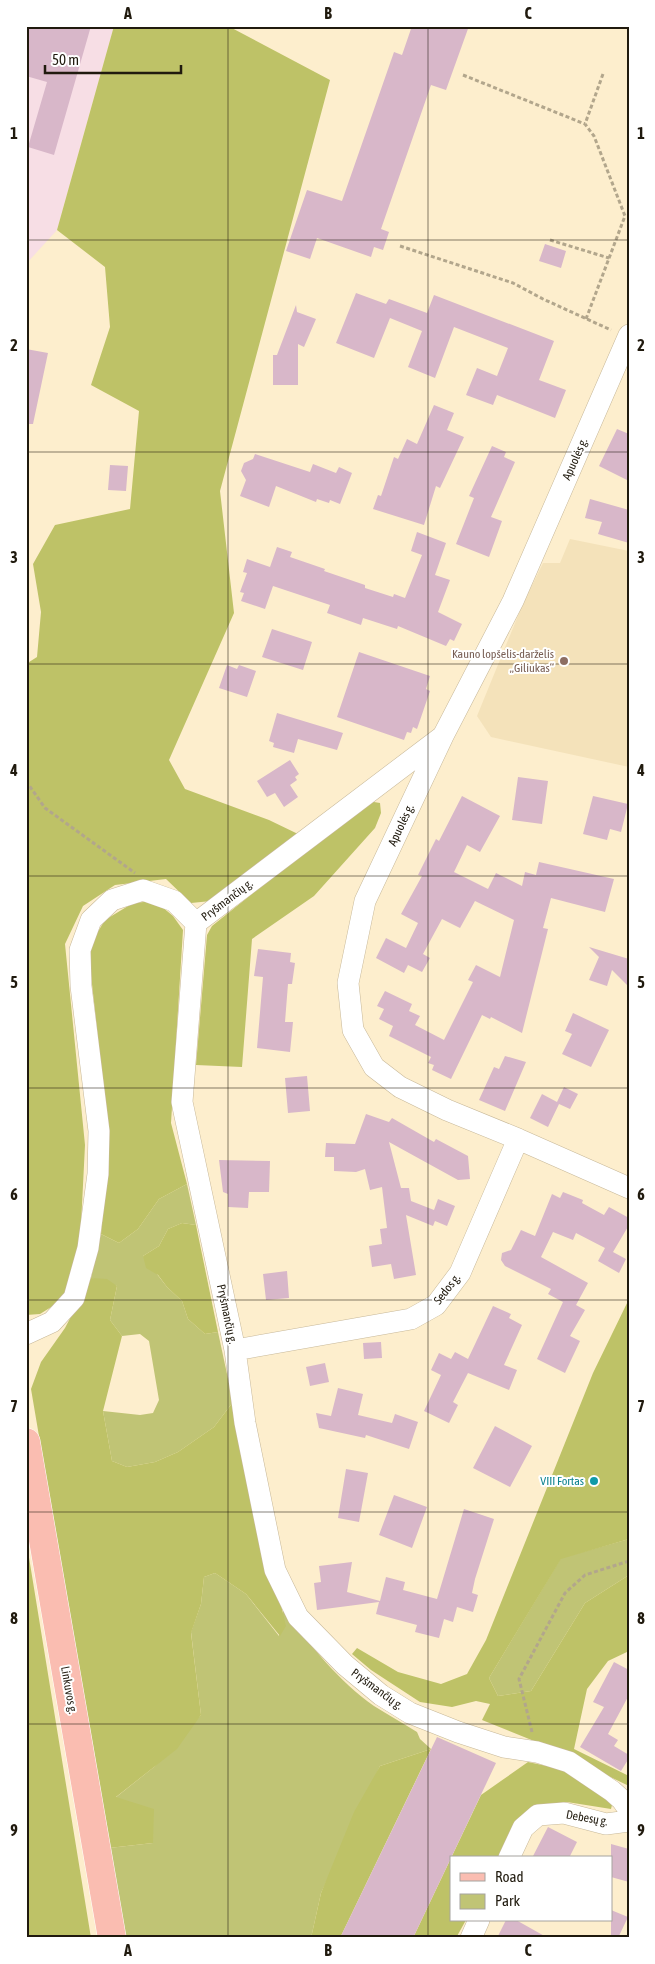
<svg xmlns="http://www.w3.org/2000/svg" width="655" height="1964" viewBox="0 0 655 1964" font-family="'Asap Condensed',sans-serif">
  <rect width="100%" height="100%" fill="#fdeecd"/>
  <path fill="#f7dee5" d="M26 26H114L57 230 26 264Z"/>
  <path fill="#f4e2ba" d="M570 539 629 551V767L491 737 477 716 522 606 543 563H560Z"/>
  <path fill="#c0c475" d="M187 1184 196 1225 182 1223 168 1229 159 1246 143 1256 167 1287 182 1301 188 1319 205 1334 218 1332 233 1402 214 1427 178 1452 155 1462 127 1467 112 1461 103 1411 140 1415 153 1413 159 1400 149 1341 140 1334 122 1336 110 1320 117 1286 91 1278 101 1234 119 1243 138 1229 159 1199Z
    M629 1539V1575L585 1603 531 1691 498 1696 489 1678 561 1558Z
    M215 1573 246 1594 279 1636 283 1610C309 1643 339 1682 374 1706 388 1715 403 1723 417 1732L420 1739 431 1749 380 1766 321 1893 311 1938H125L109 1848 153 1843 115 1798 154 1767 201 1715 191 1632 201 1604 204 1577Z"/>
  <path fill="#bec267" d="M114 26H228L330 80 220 491 234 613 169 760 185 789 269 820 298 834 211 901 191 903 166 879 115 885 83 906 65 944 85 1145 80 1245 69 1290 56 1304 40 1314 26 1315V664L37 657 41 612 33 564 55 525 130 509 139 411 91 385 110 327 105 267 57 230Z
    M368 801 380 803 381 813 375 828 314 896 252 939 242 1067 196 1065 207 935 212 926Z
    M155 901 173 916 183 930 171 1123 187 1184 159 1199 138 1229 119 1243 101 1234 108 1154 98 1038 88 948 105 920 133 903Z
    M182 1223 196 1225 218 1332 205 1334 188 1319 182 1301 167 1287 158 1275 146 1268 143 1256 159 1246 168 1229Z
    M91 1278 107 1279 117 1286 110 1320 122 1336 103 1411 112 1461 127 1467 155 1462 178 1452 214 1427 233 1402 286 1626 280 1636 246 1594 215 1573 204 1577 201 1604 191 1633 201 1715 177 1749 116 1797 154 1809 153 1843 109 1848 31 1389 41 1362 65 1328Z
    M629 1299V1539L561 1559 489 1678 498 1696 531 1691 585 1603 629 1575V1651L608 1661 587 1689 574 1749 629 1776V1786L544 1745 482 1720 490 1704 476 1701 452 1707 420 1702 371 1670 352 1654 357 1648 398 1672 441 1684 467 1674 486 1640 593 1373Z
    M26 1539 91 1938H26Z
    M431 1749 340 1938H311L321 1893 354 1812 380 1766Z
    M528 1762 561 1769 609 1799 612 1805 611 1809 567 1802 537 1808 500 1858H451V1920H466L456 1938H413L481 1795Z"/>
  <path fill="#d8b7c9" d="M26 26H91L54 155 28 147 47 82 26 76Z
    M412 26H469L446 90 431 85 381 229 389 232 383 250 374 247 371 257 317 238 310 259 286 251 307 190 342 201 394 52 402 55Z
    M545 244 566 251 561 268 539 261Z
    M356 293 386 304 389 299 427 313 434 295 554 341 539 380 566 390 555 418 497 395 493 405 466 395 477 368 497 376 508 348 454 327 435 378 408 367 422 331 390 318 374 358 336 343Z
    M296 305 297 312 316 319 304 347 298 344V385H273V355H277Z
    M26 349 48 353 33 424H26Z
    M434 405 454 413 447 430 464 437 440 488 436 486 424 525 373 509 378 495 381 496 394 457 398 459 407 439 417 444Z
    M617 429 629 434V481L599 466Z
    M492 446 506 452 504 457 515 462 491 517 502 521 489 557 456 544 474 498 469 496Z
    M255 454 310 472 313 464 336 473 339 467 352 473 340 504 330 500 329 503 317 499 316 502 276 486 269 507 240 496 246 480 241 471 244 463 253 459Z
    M110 465 128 466 126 491 108 490Z
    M590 499 629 510V543L598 534 602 522 585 518Z
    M417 532 446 543 435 575 450 580 438 612 462 624 454 641 450 639 446 646 398 626 397 629 363 618 361 625 327 613 330 605 273 586 265 609 241 601 244 593 240 592 247 573 243 572 247 559 270 567 277 547 292 552 290 557 325 569 324 571 365 585V588L393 597 394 594 405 598 422 555 411 551Z
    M272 629 312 642 303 670 262 657Z
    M359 652 430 676 426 689 430 691 417 729 413 727 411 733 407 732 404 740 337 717Z
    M227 665 237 669 239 665 256 671 247 697 219 688Z
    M277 713 343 733 337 750 298 739 294 753 273 747 274 743 269 741Z
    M290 760 299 774 295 777 297 780 290 785 298 797 284 807 275 793 267 797 257 781Z
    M518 777 548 781 542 824 512 820Z
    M462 796 500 816 480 852 467 845 454 872 488 889 496 873 522 886 525 872 536 875 539 862 614 879 605 912 551 898 543 928 548 929 522 1033 491 1017 490 1019 482 1015 451 1079 432 1070 434 1065 428 1063 431 1057 389 1036 393 1026 379 1019 384 1009 377 1006 385 991 412 1004 409 1011 420 1016 415 1025 444 1040 473 982 468 980 476 965 500 977 514 920 475 901 460 928 442 919 423 954 430 958 422 972 408 965 404 973 376 958 386 938 406 948 418 923 401 914 422 876 418 875 436 839 439 841Z
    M593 796 628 804 621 832 610 829 607 840 583 834Z
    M589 947 629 959V987L612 970 607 986 589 980 599 957Z
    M258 949 291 953 290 962 295 963 292 984H288L285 1022H293L290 1052 257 1048 263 977 254 976Z
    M573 1013 609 1030 591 1067 562 1054 572 1034 565 1031Z
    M505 1056 526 1062 505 1111 479 1100 494 1067 499 1069Z
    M307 1076 310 1111 288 1113 285 1078Z
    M564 1087 578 1094 570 1109 559 1104 548 1127 530 1118 542 1094 557 1102Z
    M366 1114 389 1122 392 1118 434 1142 436 1139 468 1156 470 1179 458 1180 389 1142 401 1188H409L411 1201 434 1210 438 1199 455 1206 447 1226 435 1221 433 1226 406 1215 416 1275 394 1279 391 1264 372 1267 369 1246 382 1244 380 1229 387 1228 382 1187 370 1190 365 1169 356 1172 334 1171V1157H325L326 1143 355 1144Z
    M219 1160 270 1161 269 1192H249L248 1208 228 1207V1194L223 1192Z
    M563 1192 583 1200 582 1203 604 1215 609 1207 629 1218V1225L613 1252 626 1259 619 1273 598 1261 605 1248 576 1233 573 1240 553 1232 541 1257 588 1283 576 1305 585 1310 570 1336 580 1341 565 1373 537 1359 563 1302 548 1294 551 1289 505 1266 501 1260 502 1253 511 1250 521 1230 535 1236 552 1194 560 1198Z
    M287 1271 289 1298 266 1300 263 1274Z
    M493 1306 511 1314 509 1318 522 1325 504 1365 517 1370 509 1390 468 1373 453 1402 458 1405 449 1423 424 1411 441 1375 431 1370 439 1353 451 1359 455 1352 468 1359Z
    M381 1342 382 1358 364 1359 363 1343Z
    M325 1363 329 1382 310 1386 306 1367Z
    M338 1388 363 1394 358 1415 392 1423 395 1414 418 1422 409 1449 366 1435 365 1438 319 1428 316 1413 331 1416Z
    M495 1426 532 1446 510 1487 473 1468Z
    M346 1469 368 1473 359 1522 338 1518Z
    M394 1495 427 1507 412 1548 379 1535Z
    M464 1509 494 1519 475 1579 472 1593 478 1595 473 1612 457 1607 453 1622 444 1619 439 1638 415 1632 417 1625 376 1614 379 1602 317 1610 314 1583 321 1582 319 1566 352 1562 347 1592 380 1601 386 1577 405 1582 403 1590 437 1599Z
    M614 1662 629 1670V1695L608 1734 618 1740 614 1746 629 1755V1758L621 1771 580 1747 604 1707 593 1702Z
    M437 1737 496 1763 413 1938H340Z
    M548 1827 577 1842 569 1858H532Z
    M611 1844 629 1849V1882L611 1877Z
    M611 1910 628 1917 618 1938H611Z
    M506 1920H516L548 1938H497Z"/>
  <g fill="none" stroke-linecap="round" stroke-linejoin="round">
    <g stroke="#c7b899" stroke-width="22">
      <path id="minor" d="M629 335 513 601 443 736 365 901 348 983 353 1030 374 1067 400 1087 447 1110 518 1139 629 1188
        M443 736 196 923 182 1102 235 1350 245 1423 275 1570 298 1617 345 1665 381 1695 410 1713 458 1732 504 1747 537 1752 569 1762 612 1791 622 1800 629 1810
        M26 1334 52 1322 74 1298 88 1248 98 1174 99 1131 81 986 80 950 91 920 112 900 143 890 174 901 196 923
        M235 1350 411 1319 436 1305 460 1273 518 1139
        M509 1858 523 1828 538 1815 564 1813 606 1824 629 1821
        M471 1938 479 1920"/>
    </g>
    <g stroke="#fff" stroke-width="29">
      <path id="primary" d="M26 1442 112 1938"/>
    </g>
    <path stroke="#b2a68c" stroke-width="3" stroke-dasharray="4 2.5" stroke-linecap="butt" d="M463 75 585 124
      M550 240 609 258
      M400 246 513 283 543 299 611 330
      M586 319 625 216 594 136 585 124 603 74
      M26 781 45 808 135 873
      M532 1732 519 1679 565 1593 585 1575 629 1561"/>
    <use href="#minor" stroke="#fff" stroke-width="21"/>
    <use href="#primary" stroke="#fabdb1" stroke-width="28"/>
  </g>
  <path fill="none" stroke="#201a0e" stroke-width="1" stroke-opacity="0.55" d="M228 26V1938M428 26V1938M26 240H629M26 452H629M26 664H629M26 876H629M26 1088H629M26 1300H629M26 1512H629M26 1724H629"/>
  <circle fill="#8d6e63" stroke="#fff" stroke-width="2" cx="564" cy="661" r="5"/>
  <circle fill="#0f9aa8" stroke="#fff" stroke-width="2" cx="594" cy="1481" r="5"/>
  <g text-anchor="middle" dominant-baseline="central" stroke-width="4" stroke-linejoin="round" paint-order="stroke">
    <g font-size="12" fill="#201a0e" stroke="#fff">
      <text transform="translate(575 459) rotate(-66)">Apuolės g.</text>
      <text transform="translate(401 825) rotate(-65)">Apuolės g.</text>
      <text transform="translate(227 900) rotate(-37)">Pryšmančių g.</text>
      <text transform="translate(447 1289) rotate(-52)">Sedos g.</text>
      <text transform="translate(227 1314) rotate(78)">Pryšmančių g.</text>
      <text transform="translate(377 1689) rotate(36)">Pryšmančių g.</text>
      <text transform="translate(69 1690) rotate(80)">Linkuvos g.</text>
      <text transform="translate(587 1818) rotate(10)">Debesų g.</text>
    </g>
    <g font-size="12" fill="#785e54" stroke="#fff" text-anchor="end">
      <text x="554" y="654">Kauno lopšelis-darželis<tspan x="554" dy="14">„Giliukas“</tspan></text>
    </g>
    <g font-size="12" fill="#0d838f" stroke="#fff" text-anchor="end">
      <text x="584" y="1481">VIII Fortas</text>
    </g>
  </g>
  <rect width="655" height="1964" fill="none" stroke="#ffffff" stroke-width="55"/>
  <rect x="450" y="1856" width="162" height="65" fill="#ffffff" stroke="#a6a39f"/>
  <rect x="460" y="1873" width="25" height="8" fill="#fabdb1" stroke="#a6a39f"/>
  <text x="495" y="1882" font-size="15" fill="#201a0e">Road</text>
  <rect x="460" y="1894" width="25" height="15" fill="#c0c475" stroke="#a6a39f"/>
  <text x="495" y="1906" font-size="15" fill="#201a0e">Park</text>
  <path d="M45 65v8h136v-8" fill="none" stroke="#201a0e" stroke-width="2.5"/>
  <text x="52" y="65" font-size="15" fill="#201a0e" stroke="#ffffff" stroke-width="4" paint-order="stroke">50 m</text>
  <rect x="28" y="28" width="600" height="1908" fill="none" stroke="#201a0e" stroke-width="2"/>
  <g font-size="16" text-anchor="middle" font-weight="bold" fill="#201a0e">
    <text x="128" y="19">A</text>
    <text x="328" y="19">B</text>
    <text x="528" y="19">C</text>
    <text x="14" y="139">1</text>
    <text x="641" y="139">1</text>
    <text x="14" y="351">2</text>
    <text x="641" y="351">2</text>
    <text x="14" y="563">3</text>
    <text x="641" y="563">3</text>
    <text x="14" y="776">4</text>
    <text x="641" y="776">4</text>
    <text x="14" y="988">5</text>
    <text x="641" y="988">5</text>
    <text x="14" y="1200">6</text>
    <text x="641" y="1200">6</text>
    <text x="14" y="1412">7</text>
    <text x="641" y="1412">7</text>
    <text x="14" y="1624">8</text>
    <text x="641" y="1624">8</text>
    <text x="14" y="1836">9</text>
    <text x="641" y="1836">9</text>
    <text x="128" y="1956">A</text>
    <text x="328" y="1956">B</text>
    <text x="528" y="1956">C</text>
  </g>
</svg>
